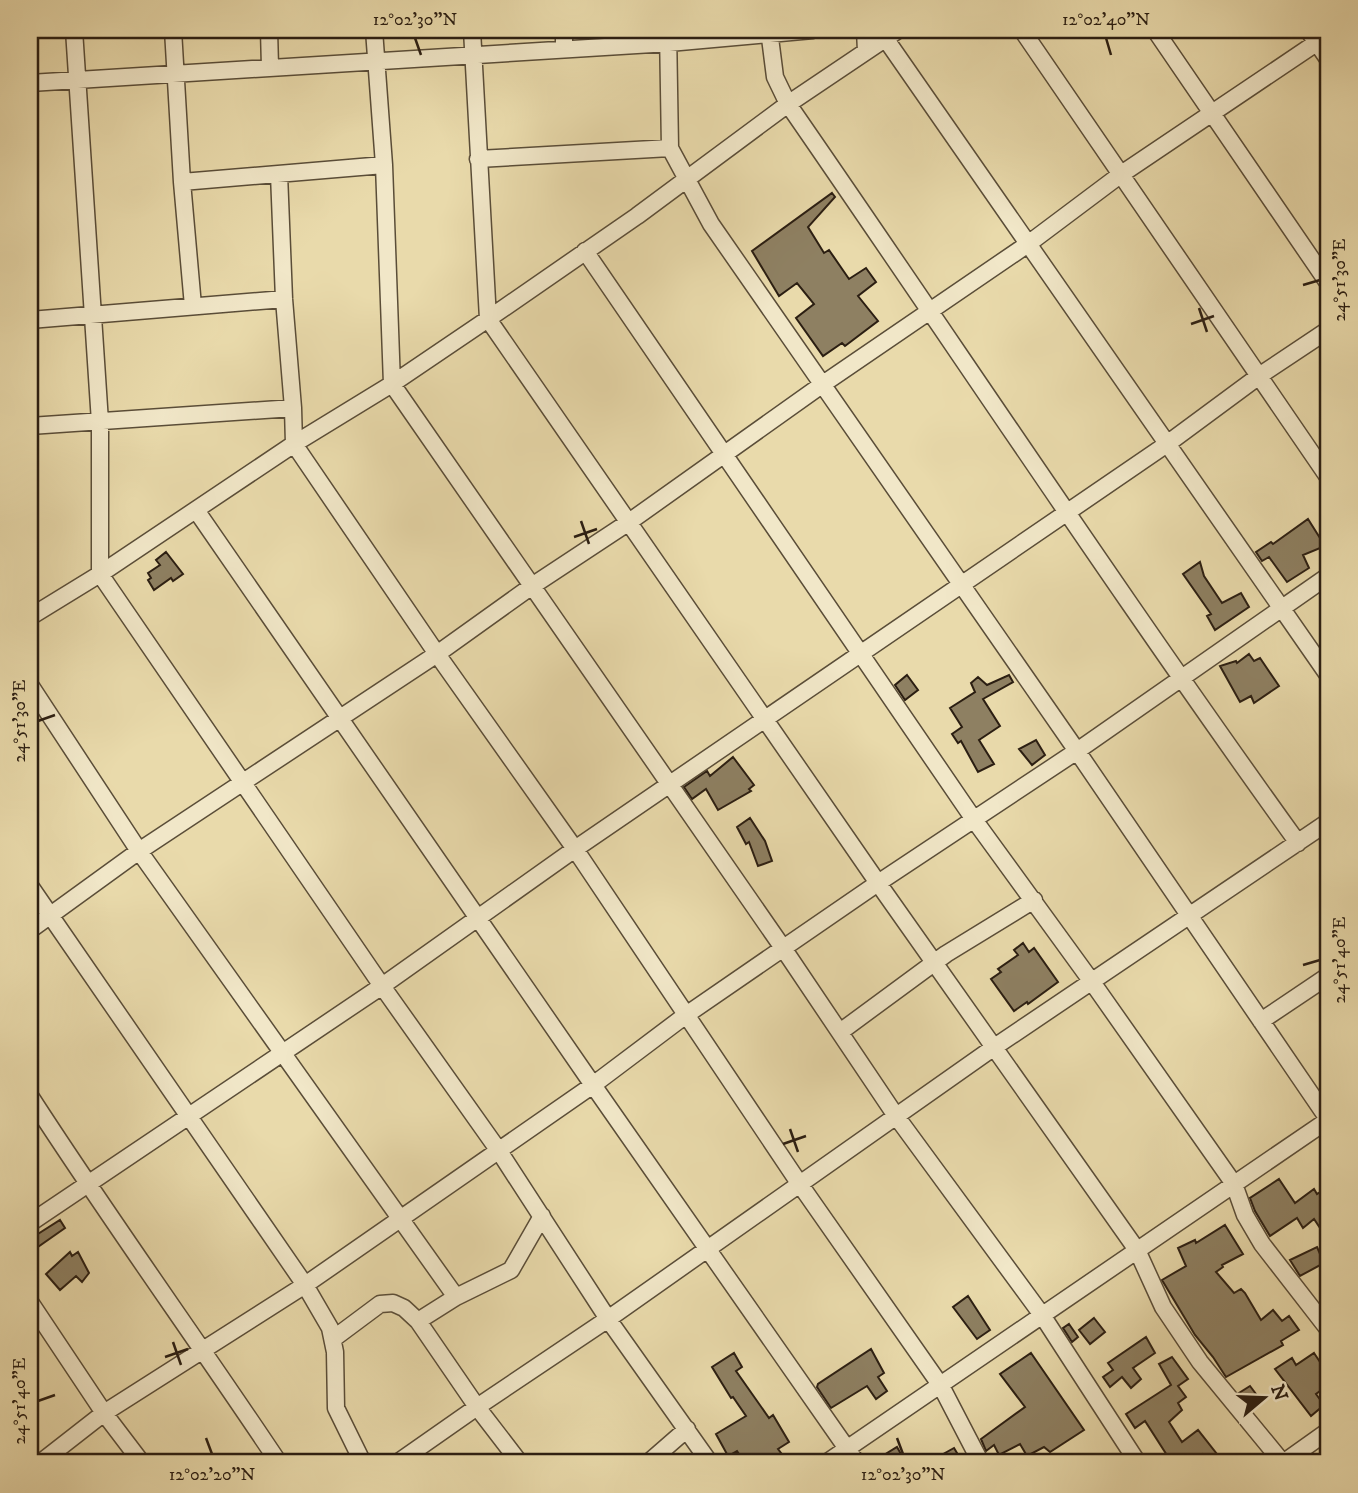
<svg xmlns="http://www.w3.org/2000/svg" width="1358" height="1493" viewBox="0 0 1358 1493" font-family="'IM FELL DW Pica',serif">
  <rect width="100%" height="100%" fill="#e9daab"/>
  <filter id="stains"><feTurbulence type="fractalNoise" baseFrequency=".00286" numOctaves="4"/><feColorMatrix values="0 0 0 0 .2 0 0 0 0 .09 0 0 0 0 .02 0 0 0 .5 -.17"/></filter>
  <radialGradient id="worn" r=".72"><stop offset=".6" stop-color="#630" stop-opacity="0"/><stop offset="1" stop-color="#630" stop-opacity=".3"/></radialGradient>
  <path fill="#8e8062" stroke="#2b1e12" stroke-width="2" d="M832 193 835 197 808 227 824 253 829 250 849 279 866 268 876 282 858 296 878 321 845 346 842 343 823 356 796 318 814 304 797 283 779 296 752 251Z
    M1308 519 1325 546 1303 555 1309 568 1287 582 1269 557 1262 561 1256 552 1271 542 1273 544Z
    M166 552 183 574 173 581 171 578 154 590 148 580 151 578 148 573 160 565 156 560Z
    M1200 562 1204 576 1222 603 1241 593 1249 607 1215 630 1207 616 1211 614 1183 574Z
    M1249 654 1254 661 1260 658 1279 686 1254 703 1251 696 1240 702 1220 666 1236 661 1237 663Z
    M907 675 918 690 905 700 895 685Z
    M1009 675 1013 682 983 699 1000 726 979 740 994 764 978 772 961 741 958 743 952 734 962 727 950 708 975 692 971 683 978 677 987 685Z
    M1036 740 1045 755 1032 765 1019 749Z
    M733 757 754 785 749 789 751 791 718 810 706 789 692 799 684 787 707 771 710 776Z
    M750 818 765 841 772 861 758 866 749 842 746 844 737 827Z
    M1023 943 1029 952 1034 948 1058 982 1028 1004 1027 1002 1014 1011 991 979 1001 972 998 969 1018 955 1014 950Z
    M1279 1179 1295 1203 1314 1189 1317 1194 1328 1187V1240L1314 1219 1303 1228 1297 1218 1270 1236 1255 1211 1250 1198Z
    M60 1220 65 1228 35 1249 30 1239Z
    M1225 1225 1243 1254 1222 1265 1223 1267 1216 1272 1234 1293 1241 1289 1245 1293 1261 1320 1273 1310 1282 1321 1289 1316 1299 1330 1281 1341 1283 1345 1226 1377 1213 1357 1195 1335 1162 1280 1186 1266 1178 1248 1195 1240 1196 1243Z
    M1317 1247 1324 1263 1300 1276 1290 1260Z
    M70 1252 72 1256 78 1252 89 1273 82 1282 76 1276 60 1290 46 1274Z
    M968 1296 990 1330 977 1339 953 1307Z
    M1094 1318 1105 1332 1090 1344 1079 1330Z
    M1069 1324 1078 1337 1072 1342 1063 1328Z
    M1146 1337 1155 1353 1133 1368 1141 1379 1131 1388 1122 1377 1110 1387 1103 1377 1113 1370 1108 1363Z
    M871 1349 884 1373 878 1377 887 1391 876 1399 867 1386 831 1408 817 1387 818 1384Z
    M734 1353 742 1367 736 1371 769 1418 773 1415 789 1442 778 1449 781 1453 765 1463H745L737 1451 728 1456 716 1434 746 1416 733 1397 731 1398 712 1367Z
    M1031 1353 1084 1430 1050 1452 1044 1447 1027 1456 1020 1444 999 1455 994 1445 986 1451 981 1439 1025 1407 1000 1374Z
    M1314 1353 1328 1374V1380L1321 1385 1324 1388 1316 1394 1324 1405 1311 1416 1275 1369 1292 1358 1296 1365Z
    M1172 1357 1188 1379 1178 1386 1186 1397 1178 1403 1182 1410 1169 1422 1182 1442 1198 1430 1224 1463H1210L1202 1454 1188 1463H1172L1145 1421 1135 1428 1126 1414 1171 1385 1159 1364Z
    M1250 1386 1259 1398 1249 1405 1239 1393Z
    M897 1447 906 1463H871Z
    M954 1448 963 1463H927Z"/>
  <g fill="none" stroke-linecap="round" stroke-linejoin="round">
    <g stroke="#5a4d38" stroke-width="19">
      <path id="minor" d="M74 30 100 422V574L382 986 499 1151 608 1319 710 1463
        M173 30 182 182 193 306
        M269 30 270 67
        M374 30 384 165 392 384 783 948 896 1116 1042 1315 1138 1463
        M472 30 488 319 878 883 1137 1250 1163 1307 1200 1362 1283 1463
        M668 30 670 148 711 224 1077 751 1328 1119
        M769 30 775 77 788 104C958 350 1123 600 1298 843
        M865 30 866 51
        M1022 30 1328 477
        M1155 30 1328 283
        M1308 30 1328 59
        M885 38 1328 675
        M564 49V30
        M30 83 669 43 813 30
        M478 159 670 148
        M279 174 284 299 293 408 294 444 437 654 575 849 799 1183 941 1386 981 1463
        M182 182 384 165
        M585 251 975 821 1092 982 1234 1184 1245 1215 1262 1244 1328 1329
        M30 320 284 299
        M30 426 293 408
        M196 510 593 1085 857 1463
        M30 617 100 574 294 444 392 384 488 319 637 216 788 104 898 30
        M30 685 139 851 456 1297
        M30 886 305 1285 330 1328 335 1352 336 1408 363 1463
        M30 930 139 851 437 654 532 586 629 522 823 384 1028 244 1120 175 1328 35
        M1261 1021 1328 976
        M840 1032 946 954 1034 900
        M30 1096C110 1220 197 1340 279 1463
        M30 1223 382 986 575 849 1167 444 1259 376 1328 330
        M30 1302 104 1413 142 1463
        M418 1321 456 1297 511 1270 542 1216
        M333 1339 380 1304 393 1303 404 1308 418 1321 477 1407 520 1463
        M40 1463 104 1413 305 1285 593 1085 686 1015 878 883 1077 751 1328 576
        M397 1463 477 1407 608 1319 993 1048 1328 822
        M648 1463 687 1429
        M826 1463 1328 1120
        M1283 1463 1328 1431"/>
    </g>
    <use href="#minor" stroke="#f1e7c8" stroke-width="16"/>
  </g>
  <path fill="none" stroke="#2b1e12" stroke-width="2.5" d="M415 38 421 55M1106 38 1111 55M1303 285 1320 280M1199 308 1207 332M1191 324 1214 316M581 521 589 544M574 537 597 529M38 721 55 715M1303 965 1320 960M790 1129 798 1152M783 1144 806 1136M173 1342 181 1365M165 1357 188 1349M38 1401 55 1395M206 1438 212 1454M897 1438 903 1454"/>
  <rect width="1358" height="1493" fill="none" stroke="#e9daab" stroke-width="77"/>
  <g transform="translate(1264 1398) rotate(71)" stroke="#f1e7c8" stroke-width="5" paint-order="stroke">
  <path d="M0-5L12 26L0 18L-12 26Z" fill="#2b1e12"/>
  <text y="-10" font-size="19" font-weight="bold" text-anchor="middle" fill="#2b1e12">N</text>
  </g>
  <rect x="38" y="38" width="1282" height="1416" fill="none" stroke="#2b1e12" stroke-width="2.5"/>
  <g font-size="18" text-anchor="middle" fill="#2b1e12">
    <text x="415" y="25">12°02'30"N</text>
    <text x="1106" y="25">12°02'40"N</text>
    <text transform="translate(1339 280) rotate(-90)" y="6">24°51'30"E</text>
    <text transform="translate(19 721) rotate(-90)" y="6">24°51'30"E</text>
    <text transform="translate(1339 960) rotate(-90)" y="6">24°51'40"E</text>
    <text transform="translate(19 1401) rotate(-90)" y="6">24°51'40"E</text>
    <text x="212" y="1480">12°02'20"N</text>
    <text x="903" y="1480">12°02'30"N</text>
  </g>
  <rect width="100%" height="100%" filter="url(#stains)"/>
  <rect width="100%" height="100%" fill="url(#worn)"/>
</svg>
